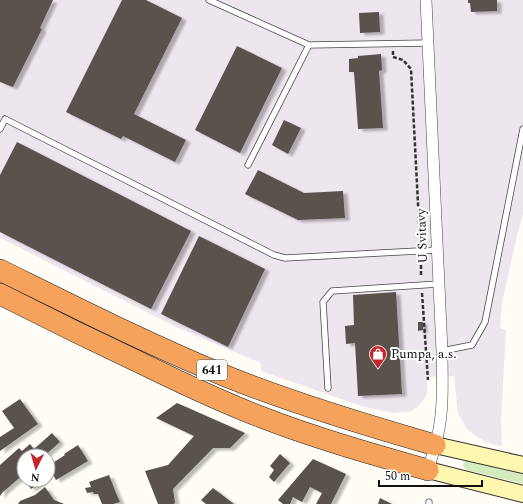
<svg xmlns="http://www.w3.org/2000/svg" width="523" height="504" viewBox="0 0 523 504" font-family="Spectral,serif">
  <defs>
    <filter id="shadow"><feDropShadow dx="4.5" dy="2.5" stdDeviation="1" flood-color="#0004"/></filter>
  </defs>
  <rect width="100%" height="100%" fill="#fffdf5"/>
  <path fill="#eee6ef" d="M0 0H523V214L516 240 502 303 500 328 506 330 501 422 502 446 494 445 478 438 467 429 458 414 454 376 427 377V394L423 401 417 407 411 411 394 413 364 407 261 371V363L178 328 0 238Z"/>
  <path fill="#d5ebbd" d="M467 460 523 473V484L467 470 463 466 464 462Z"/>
  <path fill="#5a524d" filter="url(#shadow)" d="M0 0H53L40 28 42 29 13 87 0 82Z
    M122 0H146L182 18 134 114 186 140 175 162 123 136 121 139 66 112Z
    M468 0H497V11L471 12 470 3H468Z
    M379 12 380 32 360 33 359 13Z
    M237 46 282 68 240 153 195 130Z
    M381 54 382 70 379 71 383 128 358 129 354 72H349V59L358 58V56Z
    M284 120 301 128 288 154 272 145Z
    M17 142 191 231 151 309 0 232V175Z
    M258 170 304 193 343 191 345 218 298 220 245 194Z
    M199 236 265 269 228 347 161 314Z
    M396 292 402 394 358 396 355 343 346 344 345 326 354 325 353 295Z
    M418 322H423V330L418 331Z
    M20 399 38 424 0 451V437L14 428 2 411Z
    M177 403 245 433 230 448H213L173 489 175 502 174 504H158L145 471 168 465 194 436 156 418Z
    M52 433 60 442 44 456H24V474L3 492 0 496V465L19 448 22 451 30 444 34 449Z
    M78 445 88 461 56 480 48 466 65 455 64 454Z
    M280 454 290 463 274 482 269 477 274 470 270 466Z
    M313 459 346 474 331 504H316L322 493 310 487 302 502 293 497 290 504H283L278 500Z
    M109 475 116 493 120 502 113 504H102L98 494H94L93 492 87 493 85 488 91 487 89 482Z
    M25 480H40L42 482 31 489Z
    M45 487 54 500 64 504H18L20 501 35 495Z
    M213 488 234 504H206L201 500Z
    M380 498 392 504H378Z"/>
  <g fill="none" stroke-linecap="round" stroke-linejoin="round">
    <g stroke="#444" stroke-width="7">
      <path id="lane" d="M209 0 309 45 428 43
        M0 129 5 119 274 255 285 258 437 250
        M248 165 309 45
        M442 351 472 345 485 322 523 129
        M328 388 323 302 332 291 438 284
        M429 504V502"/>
    </g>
    <g stroke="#444" stroke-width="12">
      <path id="street" d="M426 0 442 351C442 378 444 407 438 434 436 446 431 458 428 470"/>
    </g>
    <g stroke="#333" stroke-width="18">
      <path id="secondary" d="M435 445 523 465
        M428 470 523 494"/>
    </g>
    <g stroke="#222" stroke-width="22">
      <path id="highway" d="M0 270C75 307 150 345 228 377 295 404 365 425 435 445
        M0 294C49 319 98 343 147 366 184 384 222 402 261 417 315 438 372 454 428 470"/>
    </g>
    <path stroke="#333" stroke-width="2.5" stroke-dasharray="4 2" stroke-linecap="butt" d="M393 51V57L403 60 411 69 420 242
      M421 259V276
      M422 293 428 380"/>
    <use href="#lane" stroke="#fff" stroke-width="5.5"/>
    <use href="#street" stroke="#fff" stroke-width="11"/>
    <use href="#secondary" stroke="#fff6b0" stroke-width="16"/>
    <use href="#highway" stroke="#f5a25d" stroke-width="21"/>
  </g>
  <defs>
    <g id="shop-pin" transform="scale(0.9)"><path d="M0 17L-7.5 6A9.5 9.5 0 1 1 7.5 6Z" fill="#c4262e" stroke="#fff"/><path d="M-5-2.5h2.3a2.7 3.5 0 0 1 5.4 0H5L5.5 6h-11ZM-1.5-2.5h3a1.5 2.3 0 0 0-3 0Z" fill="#fff"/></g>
  </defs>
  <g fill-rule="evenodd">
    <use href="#shop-pin" x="378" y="354"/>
  </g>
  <g text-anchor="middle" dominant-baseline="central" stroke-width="4" stroke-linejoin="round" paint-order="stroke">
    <rect fill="#fff" stroke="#585858" stroke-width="1" x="197" y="360" width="30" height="20" rx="3"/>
    <g font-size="12" font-weight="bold" fill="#111">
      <text x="212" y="370">641</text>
    </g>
    <g font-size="13" fill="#111" stroke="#fff">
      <text transform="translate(422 236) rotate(-92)">U Svitavy</text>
    </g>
    <g font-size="13" fill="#111" stroke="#fff" text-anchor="start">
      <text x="391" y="354">Pumpa, a.s.</text>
    </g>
  </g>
  <g transform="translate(36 468) rotate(185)"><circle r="19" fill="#ffffff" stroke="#a0a0a0"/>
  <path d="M0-3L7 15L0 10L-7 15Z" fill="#c4262e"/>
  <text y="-6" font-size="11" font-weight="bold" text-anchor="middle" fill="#111111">N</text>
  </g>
  <path d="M379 480v6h103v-6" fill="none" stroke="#111111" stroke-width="2"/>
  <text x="385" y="480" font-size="12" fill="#111111" stroke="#ffffff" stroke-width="3" paint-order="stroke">50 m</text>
</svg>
